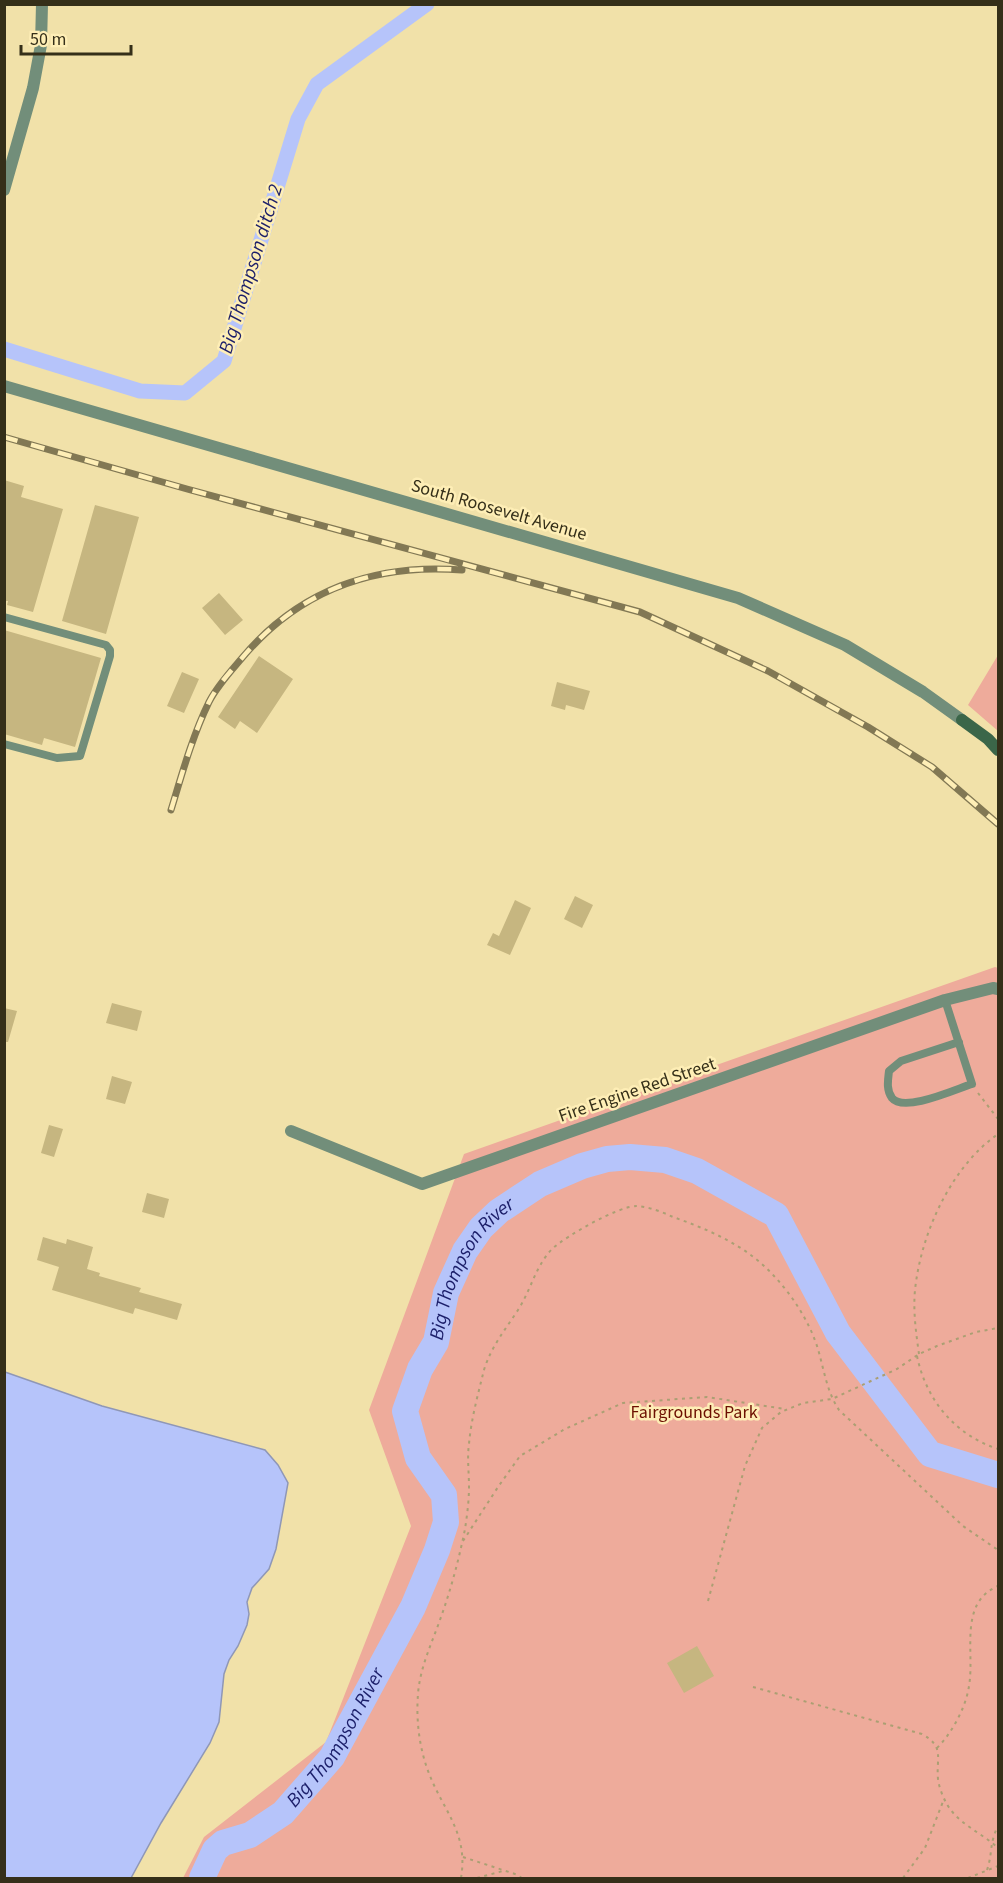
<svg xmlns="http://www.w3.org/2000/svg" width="1003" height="1883" viewBox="0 0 1003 1883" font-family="'Source Sans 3',sans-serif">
  <rect width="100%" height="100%" fill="#f1e1a9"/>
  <path fill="#eeab9b" d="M998 655V731L968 705Z
    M995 967 998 968V1878H183L204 1837 326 1742 411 1526 369 1410 464 1154Z"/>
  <path fill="#b6c4fa" stroke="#8f97b6" stroke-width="1.5" d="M5 1372 102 1406 265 1450 278 1465 288 1483 276 1549 269 1569 252 1588 247 1602 249 1614 247 1625 238 1646 229 1660 224 1674 219 1722 210 1743 161 1823 131 1878H5Z"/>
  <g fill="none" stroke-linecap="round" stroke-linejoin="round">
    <path stroke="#b6c4fa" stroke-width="15" d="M4 349 140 391 185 393 224 361 298 119 317 84 427 4"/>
    <path stroke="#b6c4fa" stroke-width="26" id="s1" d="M202 1878 215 1850 223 1843 250 1835 283 1813 332 1757 413 1607 437 1550 446 1522 444 1495 418 1458 405 1411 420 1369 436 1342 446 1293 465 1251 481 1228 499 1211 540 1184 582 1166 607 1159 630 1157 665 1160 697 1171 776 1215 838 1333 930 1454 998 1475"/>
  </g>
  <path fill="#c6b680" d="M4 480 24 486 21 497 63 509 33 612 7 605 8 601H4Z
    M95 505 139 517 106 634 62 621Z
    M219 593 243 620 225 635 202 608Z
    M4 630 101 658 75 747 44 738 42 745 4 734Z
    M259 656 293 679 257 733 240 721 235 729 218 717Z
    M182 672 199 679 184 713 167 706Z
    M557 682 590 691 584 710 566 705 565 710 551 706Z
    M575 896 593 905 582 928 564 919Z
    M515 900 531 908 510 955 487 945 493 933 499 936Z
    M112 1003 142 1011 137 1031 106 1023Z
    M4 1008 17 1011 8 1042H4Z
    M112 1076 132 1082 125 1104 106 1099Z
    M49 1125 63 1129 54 1157 41 1153Z
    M147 1193 169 1199 164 1218 142 1212Z
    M43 1237 66 1244 67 1239 93 1247 87 1269 100 1273 99 1276 141 1288 139 1292 182 1304 177 1320 135 1308 133 1314 52 1290 59 1267 37 1260Z
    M697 1646 714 1676 684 1693 667 1663Z"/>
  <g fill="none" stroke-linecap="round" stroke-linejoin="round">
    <path stroke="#ab9f73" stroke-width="2" stroke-dasharray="3 4.5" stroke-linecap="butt" d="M978 1093 998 1119
      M919 1354C916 1333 913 1311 915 1290 921 1233 951 1167 998 1134
      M917 1356C926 1400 955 1435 998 1449
      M463 1541 498 1487 520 1456 565 1429 623 1403 707 1397 785 1409
      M708 1601 745 1466 762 1428 781 1412 803 1403 832 1399 897 1369 919 1354 937 1346 976 1332 998 1328
      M753 1687 922 1734C945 1747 936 1757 938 1779 939 1787 943 1798 948 1806 960 1825 982 1833 998 1848
      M937 1748C952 1733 966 1707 969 1686 975 1652 958 1603 998 1586
      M463 1857 515 1874 522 1878
      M987 1870C993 1852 989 1844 998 1826
      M461 1878C469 1831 441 1809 427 1768 419 1745 416 1719 418 1694 420 1667 432 1643 441 1617 451 1589 459 1559 465 1529 467 1516 469 1501 469 1487 469 1472 467 1458 469 1444 471 1420 478 1394 484 1370 491 1347 505 1330 518 1310 531 1290 535 1267 552 1249 566 1236 618 1206 637 1206 650 1207 662 1212 673 1217 710 1230 747 1246 774 1276 793 1296 810 1323 818 1349 824 1370 827 1392 839 1410L963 1526 998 1550
      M477 1878 503 1871
      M903 1878 925 1848 944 1799
      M968 1878 998 1866"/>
    <path stroke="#728e7a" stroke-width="8" d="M4 617 106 645 110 650V656L80 756 57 758 4 744
      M945 1000 972 1084C956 1089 904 1113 892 1098 886 1090 888 1080 889 1071L901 1061 959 1042"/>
    <path stroke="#728e7a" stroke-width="12" d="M4 190 33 88 41 45 42 4
      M4 386 738 598 845 645 923 692 962 720
      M291 1131 422 1184 945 1000 993 988 998 989"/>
    <path stroke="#3b6649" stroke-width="12" d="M962 720 988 739 998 750"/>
    <g stroke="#827854" stroke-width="7">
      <path id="rail" d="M4 437 187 489 640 612 768 671 868 727 932 767 998 824
        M171 810C182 774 192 737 209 702 217 686 230 672 242 658 299 590 375 563 462 570"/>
    </g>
    <use href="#rail" stroke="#feeeb6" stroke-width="4.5" stroke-dasharray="14" stroke-linecap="butt"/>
  </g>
  <g text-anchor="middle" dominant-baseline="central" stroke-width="5" stroke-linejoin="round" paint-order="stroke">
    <g font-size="18" fill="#352f19" stroke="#feeeb6">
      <text transform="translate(499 510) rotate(16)">South Roosevelt Avenue</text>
      <text transform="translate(637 1090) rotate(-19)">Fire Engine Red Street</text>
    </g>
    <g font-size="18" fill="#6c0f00" stroke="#feeeb6">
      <text x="694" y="1412">Fairgrounds Park</text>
    </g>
    <g font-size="20" font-style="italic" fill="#1c1f6a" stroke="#feeeb6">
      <text transform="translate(251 269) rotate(-73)">Big Thompson ditch 2</text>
      <text stroke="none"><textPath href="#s1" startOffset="726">Big Thompson River</textPath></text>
      <text stroke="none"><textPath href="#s1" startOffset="202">Big Thompson River</textPath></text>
    </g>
  </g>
  <rect width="1003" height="1883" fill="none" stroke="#352f19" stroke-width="12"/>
  <path d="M21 45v9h110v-9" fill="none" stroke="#352f19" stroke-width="3"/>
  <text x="30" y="45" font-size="18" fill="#352f19" stroke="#feeeb6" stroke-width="4.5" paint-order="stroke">50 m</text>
</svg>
